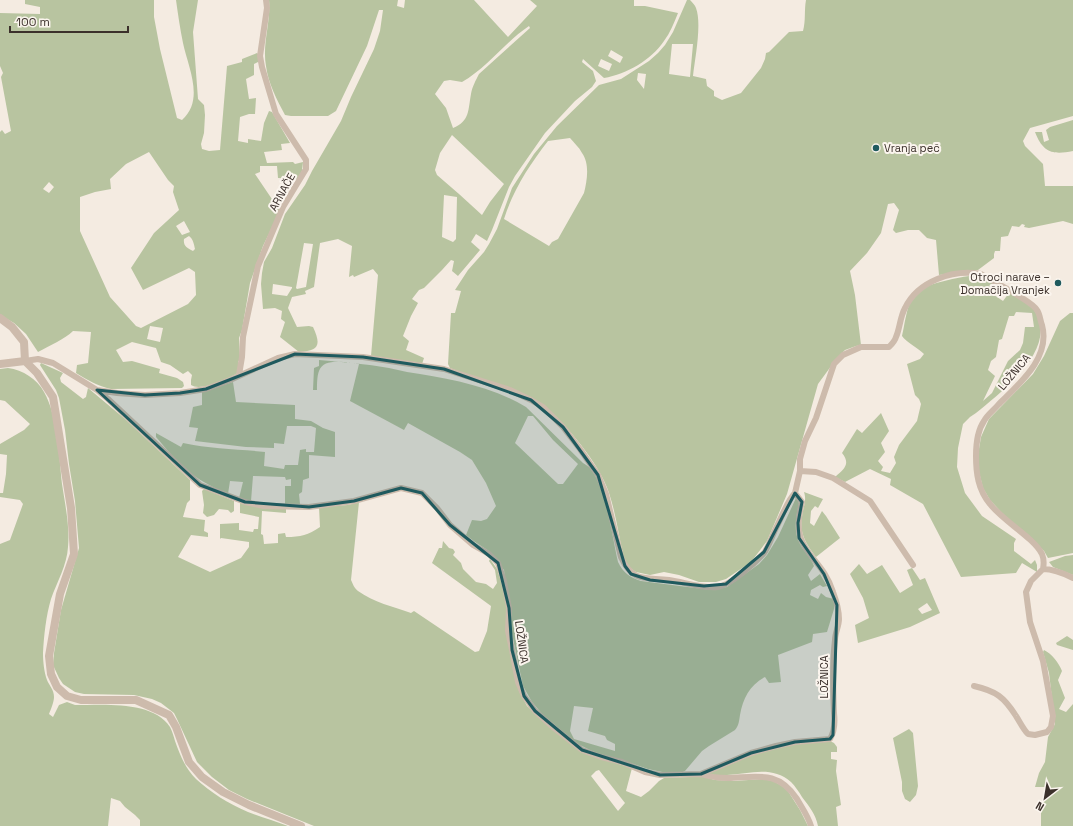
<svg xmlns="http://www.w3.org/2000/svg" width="1073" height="826" viewBox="0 0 1073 826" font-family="'Space Grotesk',sans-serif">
  <rect width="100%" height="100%" fill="#f4ebe1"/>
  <path fill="#b8c4a0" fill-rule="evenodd" d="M25 0H154V17L160 49 177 118 182 120C205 100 188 67 183 43 180 29 178 14 176 0H198L193 32 198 99 204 105 205 115 204 133 201 144 202 149 209 151 220 150 227 66 242 62V59L257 53 259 55 260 61 254 64V75L246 79 249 99 256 98 255 114H249L240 117 238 141 248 143V139L261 141 264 123 269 111 272 112 290 143 281 144 282 150 264 152 267 163 293 162 295 164 303 162 302 171 298 179 278 178 277 166H260V172L255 174 280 211 263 246 250 283 242 330 239 338 240 359 238 362V373C229 378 201 392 191 385V380L192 375 188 371 183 374 170 365 161 362 156 348 132 342 116 350 123 362 132 361 160 369 159 373 177 378 183 382 184 386 182 388 111 389C98 386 87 380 76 373L77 365 88 363 91 332 73 331C65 339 49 346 38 352L26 334 14 323 0 315V132L2 130 5 134 11 131 1 77 3 73 0 66V13L40 14V7L25 4ZM149 152 168 180 174 186 173 192 179 210 154 233 131 268 143 290 189 268 195 272 196 295 188 304 141 328 136 326 110 297 80 231V197L95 192 111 189 110 179 126 164ZM49 182 54 187 49 193 43 189ZM184 221 190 232 182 235 176 226ZM189 236C193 239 194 244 195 249L193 251C187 248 183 246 184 239ZM150 326 163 328 160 342 147 339Z
    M269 0H398L397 6 404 8 405 0H474L508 37 537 6 530 0H634V6H645L678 13C674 23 670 33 664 41 651 60 627 74 604 78L583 59 582 62 593 71 596 81 592 87 575 101 545 133 515 176 509 187 492 230 487 241 476 234 471 242 480 250 458 276 452 271 454 261 451 260 442 270 424 288 419 290 412 299 418 303 411 316 403 336 409 341 406 350 424 358 422 364 371 356 378 275 373 269 354 277 353 275 349 277 352 246 338 239 320 243 314 287 305 291 306 294 292 297 288 308 297 327 309 326 313 327C322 346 318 351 299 352L280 337 285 322 281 319 282 311 275 308 263 309 261 284 262 273 264 262 272 248 285 214 305 185 312 171 341 121 351 97 374 49 380 31 383 10H379L367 46 336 111 328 116H291L285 115C277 100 268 83 266 66 262 44 271 22 269 0ZM529 26 530 28 479 74C476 80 472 87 471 94 468 110 470 121 453 128L446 108 435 94 444 81 450 80 462 82C487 68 505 42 529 26ZM611 50 623 57 620 63 608 56ZM601 59 612 64 609 71 598 66ZM452 135 504 184 490 202 482 215 459 194 437 175 435 170 440 153ZM444 195 457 197 456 239 453 242 442 237ZM304 243 313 244 306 287 297 289 296 288ZM273 284 292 287V288L287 296 272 294Z
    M687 0H690C692 2 695 5 696 8 702 24 695 58 693 76L706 79 707 86 714 91V96L722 100 741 93 761 68 765 59 766 53 769 52 789 32 803 31C806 20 804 11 806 0H1073V116L1030 128 1023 141 1025 146 1043 164 1045 186H1073V224L1063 221 1029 228 1024 227 1025 225 1022 224 1019 227 1012 226 1008 236 1001 237 1000 251H995L994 254V258L978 270 939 275 936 240 927 238 919 230H908L896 233 893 230 899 210 894 203 888 204 881 233 867 253 850 271 855 295 861 345 856 346 845 350 837 358 818 384 787 494 767 541 751 562 726 579 716 582H699L679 575 664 572 650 575 636 572 630 568 624 559C619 537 616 514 609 493 601 466 565 422 543 405L450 368 448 364 451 313H455L461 291 455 290 468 270 484 252 489 244 497 229 512 188 534 154 557 126 599 85 621 79 649 61 658 53 665 45 673 32ZM672 44H693L690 77 669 74ZM638 73 646 74 644 89 637 80ZM570 138C574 143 579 147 582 153 590 164 587 181 584 193L558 239 552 242 549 246 504 219C513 190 530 164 548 141Z
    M1073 120V151C1053 155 1043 153 1035 132H1042L1044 142 1049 140 1046 130 1050 127Z
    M974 275 980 277 996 285 991 293 1003 301 1009 293C1017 298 1031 304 1036 313 1057 351 1001 392 976 413L970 417 963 424 958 448 957 467 965 493 982 516 1016 539 1014 543V551L1031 564 1035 560 1037 565V572L1022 563 1016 573 961 577 923 504 890 485 891 479 870 469 845 482 835 477C844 469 851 464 842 453L857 429 862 433 881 413 889 431 881 443 885 452 878 461 883 467 881 471 890 473 896 463 894 457 899 445 917 421 921 404 919 399 915 395 907 364 920 359 924 354C918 348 906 342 902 336 905 324 907 300 917 292 930 282 958 278 974 275ZM1016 312 1032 313 1034 327H1025L1023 343 1020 350 1008 361 992 393 983 401 995 376 988 370 991 361 996 357 999 340 1002 339 1009 316H1014Z
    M1070 313H1073V553L1048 558 1044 551 1034 541 1004 515 990 500 983 488 979 472V449L981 437 989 419 1033 374 1044 356 1060 321Z
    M319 360C342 362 366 364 389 368 395 369 401 371 407 372 447 378 491 386 526 407L583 463C586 465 590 467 592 471 607 492 612 536 618 562 623 573 631 578 641 581L711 590 727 587 759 564 767 555 778 537 796 498 799 503C796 517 793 531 800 544 804 552 811 558 814 566L808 575 811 581 820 574 827 586 823 587 820 585 811 590 810 595 818 599 821 593 826 597 834 599V609L827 632 813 634 812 642 778 655 781 682 769 683 765 677C750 685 743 698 740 715 739 721 739 725 735 730L709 746 702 751 685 771 680 773H667L648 769 622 760 596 753 576 743 543 715 532 702 523 686 511 629 504 570 489 551 475 542 466 535 472 520 481 521 487 519 496 506 486 483 472 460 460 452 408 423 404 430 350 401 359 364C347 363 324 357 319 371 317 376 317 384 317 390H313L314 368 319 366ZM528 416H533L553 440 578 464 563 484H558L515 443ZM574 706 593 708 588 731 605 736 607 740 615 744V751L574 739 570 731Z
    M41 363 63 373 60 378 61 382 83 399 86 397 88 388 125 419 190 480V500L187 503 183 517 205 520 204 531 208 533V537L191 535 178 557 210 572 241 558 249 547V542L221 538 220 539V524L239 523V530L253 532 254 529H258L259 517 240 513V503L268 508 286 509V513L262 511 261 534 263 535 264 544 278 543V534L285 533 286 537C301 537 308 535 320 527L319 507 348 505 359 502 351 580C353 584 354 588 358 591 373 602 394 607 411 613L414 611 475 652 479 651 487 631 491 606 432 563 439 548H442L443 541 449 548 453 549 455 552 453 555 461 563 463 569 476 582 486 584 493 589 497 583 495 570 489 561 490 559 497 569 501 581 506 603 519 691 527 706 563 738 609 761 632 768 626 791 641 797 649 791 659 781 664 778 690 777H704L715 780 734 781 763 779 773 781 786 788 800 810 808 826H314L247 799 229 790 212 777 197 762 177 719 174 713 161 703 152 699 134 695 84 694 75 692 63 684 59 678 53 665 54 653 61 610 79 548 75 501 69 464 65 430 59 398 56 390 40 365ZM599 770 625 803 618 811 591 776 596 771Z
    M8 368C23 370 37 379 44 392 58 417 59 456 62 484 65 504 70 527 68 547 67 565 57 582 51 599 46 616 44 635 43 653 43 661 44 672 47 680 49 685 54 690 54 697 54 702 51 709 49 714L53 717 59 705 67 702 75 705C102 705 153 700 170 727 172 731 174 737 175 741 180 755 185 768 196 779 210 792 229 804 248 812 261 817 275 821 288 826H140V820L135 815 125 807 120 801 111 798 108 826H0V544L10 540 23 504 20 500 0 497V493H3L6 474 7 455 0 454V444L24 430 30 424 5 401 0 400V369Z
    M233 382 236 402 295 405V419L311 421 323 428 335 432V457L309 455V478L303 480 302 492 299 494 300 504 285 505V486H291V479L286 480 285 477 253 476 251 501 239 498 243 482 230 481 228 494C215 488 202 482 192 474 178 463 167 450 156 437V433L181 447 183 443C210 449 238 449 265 452L264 466 284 469 285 465H298L300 450 306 449V452H314L316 428 311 426H287L284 444 274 443V448L246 447 195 441 198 428 189 427 193 407 202 405V392Z
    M204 489 234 501V511L231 513 228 510 219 509 214 515 207 517 203 513 204 505 202 491Z
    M804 492 823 499 818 508 815 506 811 511 810 523 814 526 822 511 826 516 840 538 816 557C806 544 799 533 802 517 803 507 807 501 804 492Z
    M1073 555V575L1053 567 1049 562 1065 556Z
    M859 564 867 574 882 565 900 593 913 585 907 570 912 568 920 580 925 578 940 613 910 627 858 643 855 625 869 618 863 598 850 574ZM927 603 932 610 922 614 918 609Z
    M1067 636 1073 640V650L1057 645 1056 643Z
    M1044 650C1052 654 1059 663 1062 671L1058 680 1065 698 1059 709 1066 712 1073 704V826H1041V812L1047 787H1035L1039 773 1045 762 1048 737 1055 724 1049 673 1043 652Z
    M909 729 913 733 918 786 916 795 910 802 905 799 902 791V782L893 738Z
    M830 741 834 743 837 747V752H831V759L837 760 836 771 841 805 836 807 838 826H818C816 815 809 806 802 797 799 792 795 786 791 782 772 765 749 774 727 775 721 776 714 775 708 774V773L754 754 793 744Z"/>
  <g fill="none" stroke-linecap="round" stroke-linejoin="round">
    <path stroke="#cdbbac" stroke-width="6" d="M25 361 38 359 53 363 97 390 117 393 145 395 180 393 206 389 230 380 278 358 295 354 363 357 444 369 510 390 531 400 543 407 563 427 580 449 598 475 606 494 621 557C633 583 645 577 669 580 684 582 702 589 718 587 731 585 755 563 764 553 769 546 772 536 776 528 781 519 788 499 795 493L802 502C788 553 821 553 833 592 836 600 839 610 839 619 839 626 835 633 835 640 832 664 833 689 834 713 835 722 835 731 830 739L795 742 776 746 751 753 701 774 660 775 645 772 622 762 601 757 582 750 554 728 535 711 524 696 518 682 512 650 508 631 509 608 504 581 498 563 489 554 473 545 450 525 437 508 422 493 401 488 354 501 309 507 264 506 245 502 200 485 108 399 97 390
      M239 375 242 357 243 337 258 266 283 207 306 169V160L276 114 262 67 260 56 267 8 266 0
      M800 471 816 472 833 478 870 501 913 565
      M795 493 800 471V459L805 441 816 418 834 364 843 355 861 347H889C892 344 895 341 896 337 900 328 900 317 905 308 918 281 953 269 981 274 992 281 1032 301 1037 310 1040 314 1040 320 1042 325 1051 358 1019 384 998 405 994 410 987 415 984 421 977 431 976 444 976 456 976 473 978 490 990 504 1003 521 1033 537 1042 554 1044 559 1044 564 1043 569 1054 569 1063 573 1073 578
      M974 686C996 691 1004 697 1016 716 1020 722 1023 729 1028 734L1035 735 1047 732 1051 727 1053 716 1043 661 1030 622 1026 592 1031 581 1043 569
      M701 774C710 777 719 778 728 778 758 777 778 770 797 799 802 808 808 816 811 826"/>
    <path stroke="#cdbbac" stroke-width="8" d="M0 318 12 327 24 342 25 361 37 373 53 397 71 508 74 554 60 594 49 656 51 674 57 687 67 696 81 700H136L169 715 176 727 189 762 202 777 223 792 249 805 301 826
      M0 364 25 361"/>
  </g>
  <path fill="#1f5a5e" fill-opacity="0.2" stroke="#1f5a5e" stroke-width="3" stroke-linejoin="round" d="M295 354 363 357 444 369 531 400 563 427 598 475 625 566 631 574 650 580 704 586 726 584 764 552 795 493 802 502 798 523 799 538 824 574 837 605 833 735 830 739 795 742 751 753 701 774 660 775 582 750 535 711 524 696 512 650 509 608 498 563 450 525 422 493 401 488 354 501 309 507 245 502 200 485 97 390 145 395 180 393 206 389Z"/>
  <g fill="#1f5a5e" stroke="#fbf5ee" stroke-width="1.5">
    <circle cx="876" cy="148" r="4"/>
    <circle cx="1058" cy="283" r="4"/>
  </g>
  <g text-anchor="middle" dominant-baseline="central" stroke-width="4" stroke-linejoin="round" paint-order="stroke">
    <g font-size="11" fill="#3b302b" stroke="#fbf5ee" text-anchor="start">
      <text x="884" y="148">Vranja peč</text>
      <text x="1050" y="277" text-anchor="end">Otroci narave –<tspan x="1050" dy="13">Domačija Vranjek</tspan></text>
    </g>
    <g font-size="11" fill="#3b302b" stroke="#fbf5ee">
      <text transform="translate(282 192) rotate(-61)">ARNAČE</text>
      <text transform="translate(1014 372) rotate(-50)">LOŽNICA</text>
      <text transform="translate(522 642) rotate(82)">LOŽNICA</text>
      <text transform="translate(824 677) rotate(-90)">LOŽNICA</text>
    </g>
  </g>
  <g transform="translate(1045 798) rotate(211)" stroke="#fbf5ee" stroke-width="3" paint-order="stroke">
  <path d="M0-3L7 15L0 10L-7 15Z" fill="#3b302b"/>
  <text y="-6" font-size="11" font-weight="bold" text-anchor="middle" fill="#3b302b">N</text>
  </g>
  <path d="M10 26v6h118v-6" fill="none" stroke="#3b302b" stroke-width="2"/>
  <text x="16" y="26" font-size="12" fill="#3b302b" stroke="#fbf5ee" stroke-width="3" paint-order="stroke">100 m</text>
</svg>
